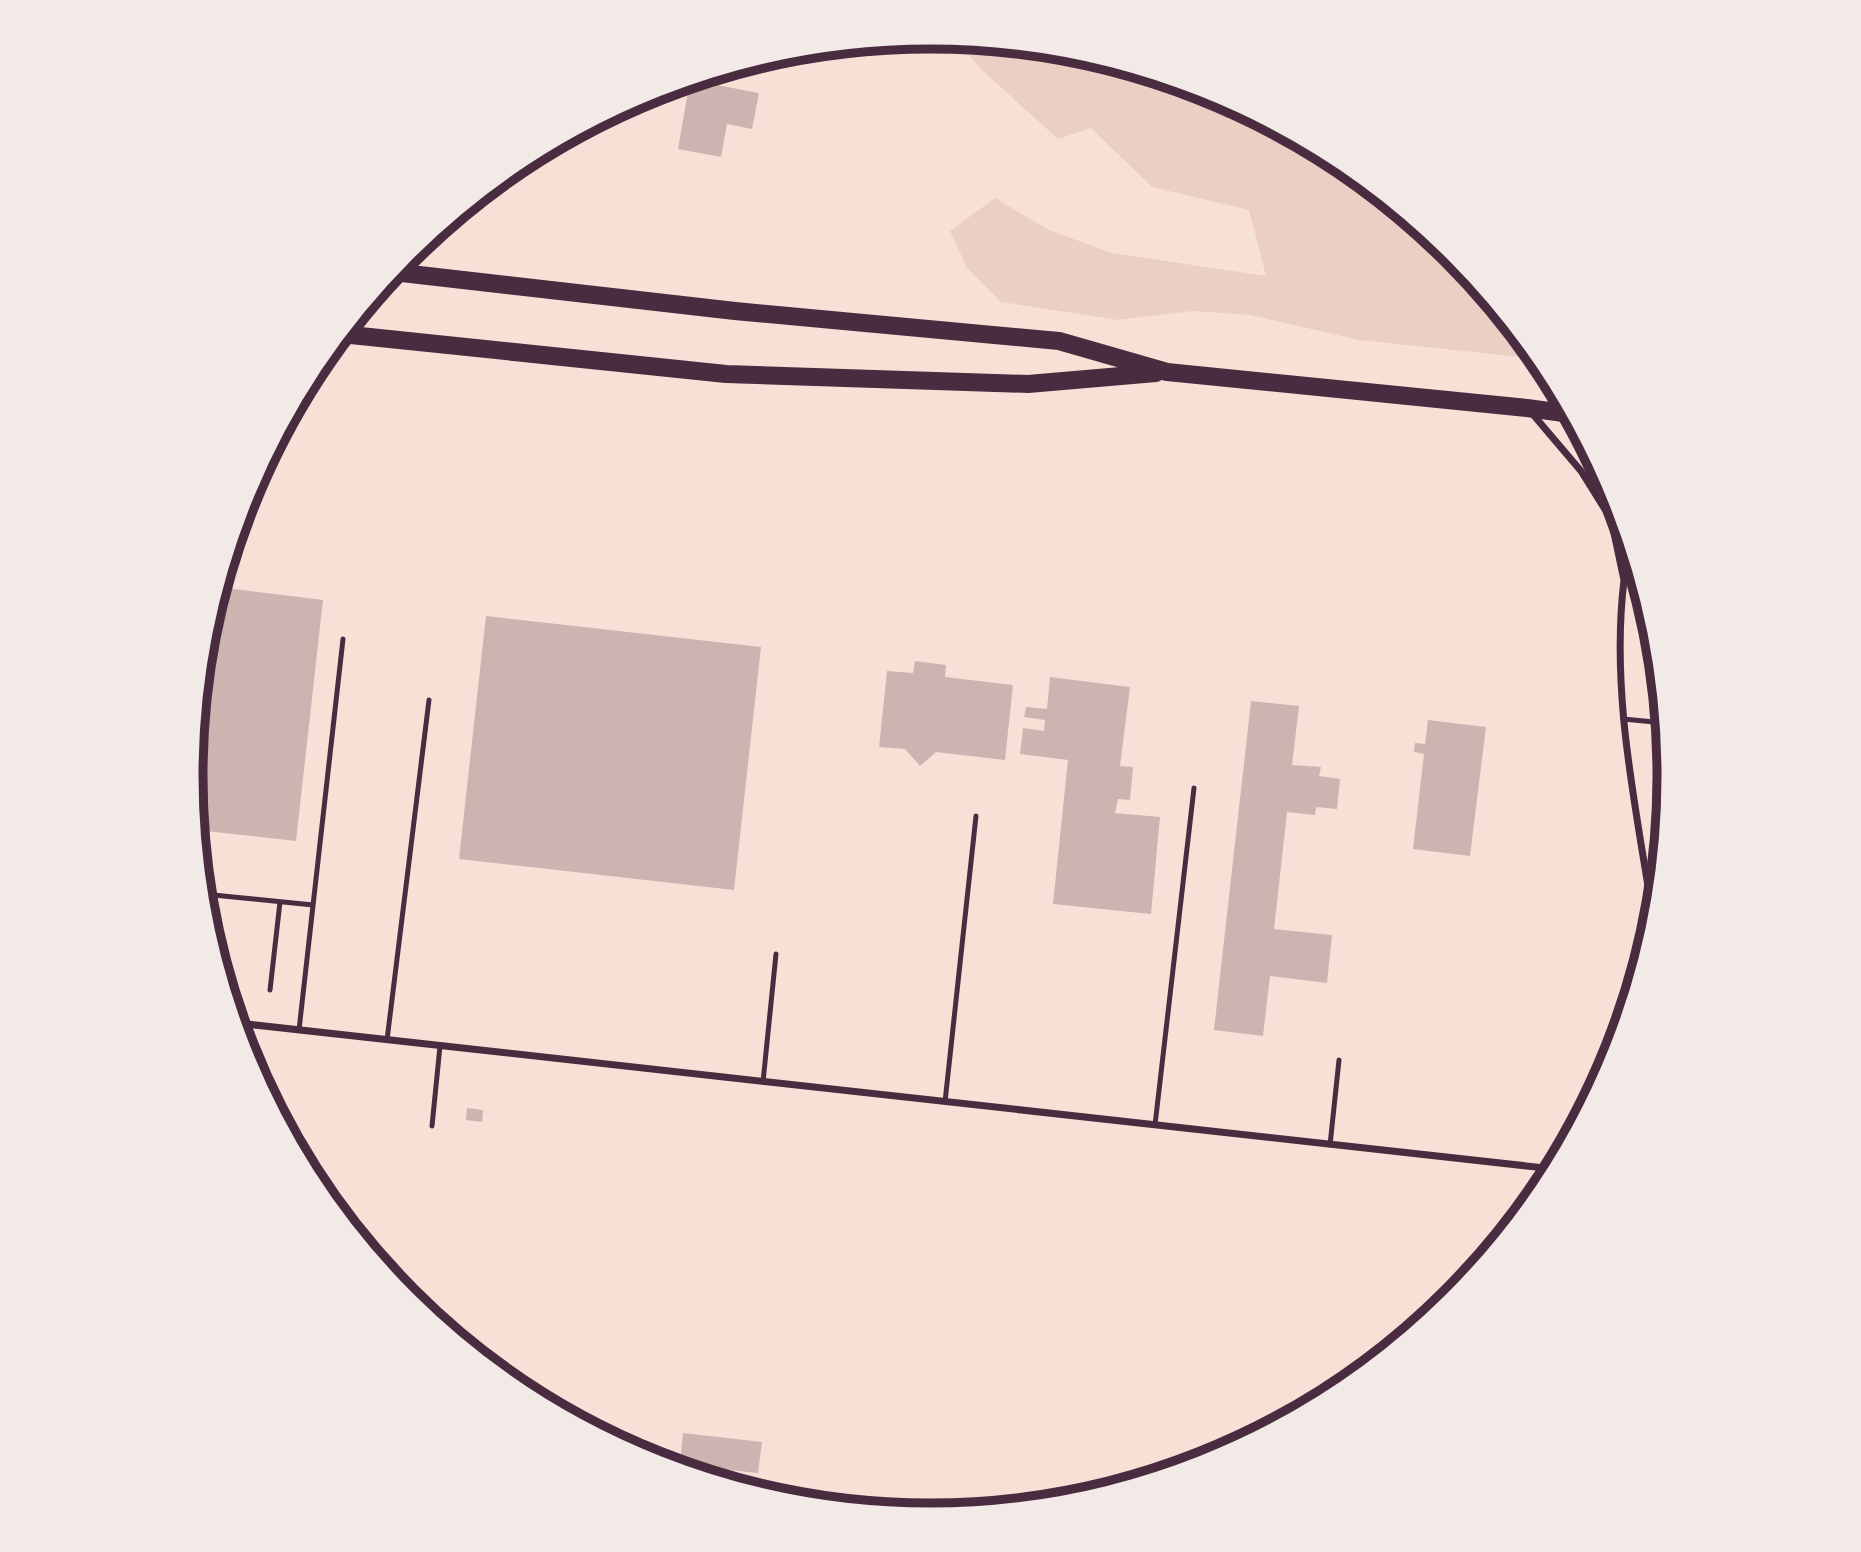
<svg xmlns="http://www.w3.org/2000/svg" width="1861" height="1552" viewBox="0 0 1861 1552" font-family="'DM Sans',sans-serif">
  <rect width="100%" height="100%" fill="#f7e1d7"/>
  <path fill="#ebcfc5" d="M954 39 1075 51 1158 82 1165 78 1214 93 1342 162 1454 254 1540 359 1359 340 1250 315 1193 311 1118 320 1001 302 967 268 950 231 995 198 1049 230 1112 253 1266 276 1249 210 1152 187 1091 128 1058 139 983 71Z"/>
  <path fill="#ccb4b1" d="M690 80 759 93 752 129 727 124 721 157 678 149Z
    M219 587 323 600 296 841 197 830 191 776 206 631Z
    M486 616 761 647 734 890 459 859Z
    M915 661 946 665 945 677 1013 685 1005 760 936 752 920 766 905 749 879 747 887 671 913 673Z
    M1050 677 1130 687 1120 766 1133 767 1130 800 1118 799 1115 813 1160 817 1151 914 1053 904 1068 760 1020 754 1023 728 1044 731 1045 720 1024 717 1026 707 1047 709Z
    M1251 701 1299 706 1292 765 1321 767 1319 776 1340 779 1337 809 1316 807 1315 815 1287 812 1274 929 1332 935 1327 983 1270 976 1263 1036 1214 1030Z
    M1428 720 1486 727 1470 856 1413 849 1424 754 1414 752 1415 743 1425 744Z
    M467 1108 483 1110 482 1122 466 1120Z
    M683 1433 762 1442 758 1473 680 1465Z"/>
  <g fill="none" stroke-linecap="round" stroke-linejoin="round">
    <path stroke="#4a2c40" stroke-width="5" d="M1623 719 1665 723
      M203 894 313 905
      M270 990 280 902
      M299 1030 343 639
      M387 1040 429 700
      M763 1082 776 954
      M945 1102 976 816
      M1155 1125 1194 788
      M432 1126 440 1046
      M1330 1145 1339 1060"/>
    <path stroke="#4a2c40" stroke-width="7" d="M1530 411 1581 471 1611 519 1624 580 1633 556
      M1624 580C1610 695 1637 811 1654 924
      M237 1023 1554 1169"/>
    <path stroke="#4a2c40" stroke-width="18" d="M393 272 735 311 1059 341 1167 372 1527 408 1571 414
      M341 334 726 374 1028 384 1156 373"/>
  </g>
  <path d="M0 0H1861V1552H0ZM203 776a727 727 0 1 1 1454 0a727 727 0 1 1-1454 0Z" fill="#f1eae7" fill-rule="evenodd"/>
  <path fill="none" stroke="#4a2c40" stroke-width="9" d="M203 776a727 727 0 1 1 1454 0a727 727 0 1 1-1454 0Z"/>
</svg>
